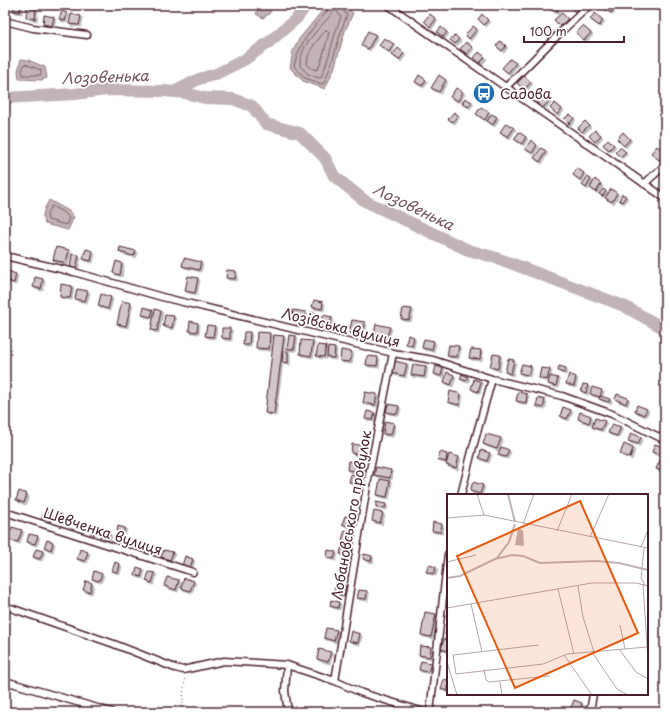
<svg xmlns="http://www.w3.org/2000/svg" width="670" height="717" viewBox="0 0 670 717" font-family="'Playpen Sans',sans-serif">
  <defs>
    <filter id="shadow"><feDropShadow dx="2" dy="2" stdDeviation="0" flood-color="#0004"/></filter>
  </defs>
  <rect width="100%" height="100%" fill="#fff"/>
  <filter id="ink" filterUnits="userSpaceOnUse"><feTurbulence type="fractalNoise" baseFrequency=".025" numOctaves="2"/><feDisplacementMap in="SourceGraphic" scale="8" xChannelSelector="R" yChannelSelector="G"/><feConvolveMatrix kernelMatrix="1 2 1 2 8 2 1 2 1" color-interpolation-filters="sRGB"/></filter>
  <g filter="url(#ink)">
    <path fill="#c1b3b6" stroke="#91787e" d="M259 5H274L269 14 263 18 256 14Z
      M327 5H343L353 13 345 31 334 69 325 89 303 81 290 68 293 51 299 39Z
      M21 59 28 60 45 67 47 78 41 80 19 79 18 71Z
      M49 200 69 211 74 217 68 230 45 224C40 214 45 209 49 200Z"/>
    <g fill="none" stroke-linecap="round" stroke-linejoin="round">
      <path stroke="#7a5a63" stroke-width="1" d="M330 5 329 9C313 28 300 41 294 66L305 78 322 84 324 83C334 61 338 37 347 15L342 9 341 5
        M336 10 341 17C333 36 330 57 321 77L319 78 308 74 300 66C299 44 322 27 334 11Z
        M326 30 329 32C326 44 323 58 318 69L316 70 311 68 307 64C307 51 318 40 326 30Z
        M25 64 41 70V75H23L22 71Z
        M52 206 66 214 69 218 66 225 48 220 47 214Z"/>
      <path stroke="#c1b3b6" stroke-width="12" d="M174 92 199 79 216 74 244 60 268 43 297 18 306 5
        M5 98 75 94 106 90 165 91 185 93 205 98 233 99 252 106 266 124 300 133 325 158 334 176 365 201 468 250 497 258 624 306 665 329"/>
    </g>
    <path fill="#d2c7cb" stroke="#4a1f2b" filter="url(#shadow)" d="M14 5H21L20 12 13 11Z
      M545 5H552L558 10 556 13Z
      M571 5H581L582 6 575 12 569 6Z
      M605 5H616L611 13 603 8Z
      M27 7 36 8 35 19 26 17Z
      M62 11 67 13 65 21 59 19Z
      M562 13 568 19 560 26 554 20Z
      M595 13 603 20 599 26 590 19Z
      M71 14 81 16 79 25 69 24Z
      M430 14 436 19 430 27 424 21Z
      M482 14 488 20 484 25 478 19Z
      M44 15 54 17 52 26 43 24Z
      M473 26 477 29 469 39 465 35Z
      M583 26 591 33 584 40 576 33Z
      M441 27 447 32 443 37 437 32Z
      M368 31 376 35 368 49 361 45Z
      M455 35 459 39 455 44 450 40Z
      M384 38 394 44 389 52 379 45Z
      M500 41 506 46 502 51 496 46Z
      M466 42 472 47 467 54 460 49Z
      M398 48 404 53 399 60 392 55Z
      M479 52 485 57 480 63 474 58Z
      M510 59 516 63 508 73 502 68Z
      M419 75 426 80 422 86 415 82Z
      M439 75 446 80 439 92 431 88Z
      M524 76 531 82 524 90 517 83Z
      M456 88 463 92 458 101 450 97Z
      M543 95 550 101 542 108 536 102Z
      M465 98 472 102 468 107 462 103Z
      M555 103 562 109 557 115 550 108Z
      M481 107 489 112 485 120 476 114Z
      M454 112 458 115 453 122 448 119Z
      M492 114 497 117 493 125 487 121Z
      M570 114 574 118 569 124 564 119Z
      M585 121 589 125 582 132 578 128Z
      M506 123 514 128 508 137 500 132Z
      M595 130 601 135 595 142 589 136Z
      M519 132 526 137 522 144 514 139Z
      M623 132 630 139 624 146 617 139Z
      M608 139 614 145 609 150 603 145Z
      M531 140 537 145 532 153 525 149Z
      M657 146 665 153 659 160 651 153Z
      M620 147 626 152 620 157 615 152Z
      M541 148 546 151 540 162 534 158Z
      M577 168 584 173 580 180 573 175Z
      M587 177 591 179 586 188 582 185Z
      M595 179 601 184 596 192 590 188Z
      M603 189 606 191 603 196 599 194Z
      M611 189 617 193 612 202 605 198Z
      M622 194 626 196 622 202 619 200Z
      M56 247 69 250 66 263 53 260Z
      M120 247 136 251 134 256 119 252Z
      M86 249 93 251 91 261 83 259Z
      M72 254 79 255 76 269 70 268Z
      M184 258 201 262 199 270 182 266Z
      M116 261 122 263 120 275 113 273Z
      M227 270 236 271 235 279 226 278Z
      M8 271 16 274 14 283 5 280Z
      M188 276 198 278 195 293 185 291Z
      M35 277 43 279 41 289 33 287Z
      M61 284 72 286 70 298 60 297Z
      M77 289 88 291 85 301 75 299Z
      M101 294 111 297 108 309 98 306Z
      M314 300 323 302 322 309 312 307Z
      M122 301 131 303 126 326 117 324Z
      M144 307 153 310 151 317 142 315Z
      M403 308 412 309 409 320 401 319Z
      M155 309 161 311 157 331 151 330Z
      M293 310 306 312 304 320 292 318Z
      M311 312 317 314 315 325 308 324Z
      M165 315 174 316 172 328 163 326Z
      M323 315 332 317 329 327 321 326Z
      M352 320 365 322 363 335 349 333Z
      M190 321 198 323 197 332 189 331Z
      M376 324 390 327 387 337 374 335Z
      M207 325 215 326 213 337 205 336Z
      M222 328H230V339L222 338Z
      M244 332H250L249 345H243Z
      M257 332 270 333 269 349 256 348Z
      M274 335 284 336 274 414 265 413Z
      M289 335 296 336 294 349H287Z
      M408 335 414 337 412 346 406 344Z
      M424 339 434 341 432 350 422 348Z
      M301 340 313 341 311 356 300 354Z
      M318 345 326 346 324 357 316 356Z
      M449 345 459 346 457 357 447 356Z
      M328 347 335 348 334 358 327 357Z
      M471 349 481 350 480 359 469 358Z
      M341 350 352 352 350 362 340 361Z
      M283 351H288V363L282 362Z
      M493 354 500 355 498 369 490 367Z
      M367 356 378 357 377 366 366 365Z
      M508 359 514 360 511 374 505 372Z
      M395 361 407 364 404 376 392 373Z
      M413 364 426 366 424 377 411 375Z
      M522 364 531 366 528 375 519 373Z
      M436 366 443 368 441 376 434 374Z
      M559 366 566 368 564 373 558 371Z
      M541 368 550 369 547 380 539 378Z
      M447 372 454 375 451 385 444 382Z
      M462 374 468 377 466 381 460 379Z
      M569 374 576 377 574 386 566 384Z
      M550 376 558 378 556 386 548 384Z
      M474 379 481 382 478 392 471 389Z
      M583 384 588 385 586 393 581 391Z
      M592 387 602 390 600 397 590 394Z
      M450 391 461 394 459 405 448 402Z
      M365 392 377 394 375 405 363 403Z
      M518 392 527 394 526 403 516 401Z
      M617 394 628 398 626 404 615 399Z
      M600 396 610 399 609 402 599 399Z
      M538 398 545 400 543 408 536 406Z
      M388 404 399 406 397 414 386 412Z
      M637 405 647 409 644 415 635 411Z
      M563 407 571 410 567 419 560 416Z
      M367 411 375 413 373 420 365 419Z
      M580 412 591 416 589 423 578 419Z
      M663 413 665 414V422L660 419Z
      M595 418 605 421 601 430 592 427Z
      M385 421 394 423 391 435 383 434Z
      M612 424 621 427 617 436 608 433Z
      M631 433 641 437 638 444 628 441Z
      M486 434 501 438 497 449 483 444Z
      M352 444 365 446 364 455 351 453Z
      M624 444 633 448 630 458 620 454Z
      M655 444 663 447 659 455 652 452Z
      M501 447 509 450 506 457 498 455Z
      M481 450 490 453 487 461 479 458Z
      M440 452 447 454 446 462 438 460Z
      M449 454 459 457 456 468 446 465Z
      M662 456 665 458V462L661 471 656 469Z
      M348 461 364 464 363 472 347 470Z
      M376 467 391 470 390 478 374 475Z
      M351 474 362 477 360 484 349 482Z
      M380 479 390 481 387 497 377 495Z
      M473 482 483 485 480 494 470 491Z
      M19 491 27 494 24 503 16 500Z
      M376 502 386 504 385 508 376 507Z
      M44 511 52 514 49 524 41 522Z
      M374 511 383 513 380 523 372 521Z
      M59 514 62 515 60 521 57 520Z
      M345 516 354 518 352 527 342 524Z
      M433 522 442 524 441 532 432 531Z
      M118 526 125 528 123 533 117 531Z
      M12 527 22 530 18 542 8 539Z
      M93 528 95 529 93 537 90 536Z
      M345 530 352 532 349 542 342 540Z
      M102 531 110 534 107 542 99 540Z
      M29 534 38 536 35 544 27 542Z
      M47 540 53 542 51 550 44 547Z
      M124 541 128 542 127 548 122 546Z
      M142 545 150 547 147 554 140 552Z
      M342 545 352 547 350 556 340 554Z
      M36 549 43 551 40 559 33 557Z
      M80 549 88 552 85 561 77 559Z
      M164 550 173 552 170 560 161 557Z
      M328 550 336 552 334 559 327 557Z
      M364 554 372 556 371 561 363 559Z
      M185 556 193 559 190 568 182 566Z
      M115 562 120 564 118 572 112 571Z
      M429 565 436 567 434 574 426 572Z
      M137 567 143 569 141 577 135 575Z
      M94 571 102 574 99 581 92 579Z
      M149 572 155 573 152 583 146 581Z
      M167 577 179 580 176 590 164 586Z
      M184 578 194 581 190 591 181 588Z
      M86 581 92 583 90 592 83 590Z
      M336 583 346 586 344 596 333 593Z
      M359 590 367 591 366 599 357 598Z
      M331 600 339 602 338 608 330 606Z
      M425 612 436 614 431 637 421 635Z
      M447 627 448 628V636L445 635Z
      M326 628 337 630 334 641 324 638Z
      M351 631 360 634 358 643 349 641Z
      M444 639 448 640V651L441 649Z
      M420 646 431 647 430 657 419 655Z
      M319 649 331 652 328 662 317 659Z
      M421 661 431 663 428 672 419 670Z
      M444 679 448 680V691L441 689Z
      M574 700 582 703 579 712 570 710Z"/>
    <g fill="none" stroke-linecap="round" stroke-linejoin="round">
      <g stroke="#4a1f2b" stroke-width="9">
        <path id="minor" d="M388 5 665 198
          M5 21 33 28 87 35
          M506 87 564 29 590 5
          M644 184 665 165
          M5 256 74 272 162 297 393 353 433 360 492 379 562 396 612 414 665 440
          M461 495 473 447 492 379
          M5 512 193 572
          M5 606 114 644 175 668 183 670 224 661 287 665 335 681 362 693 424 712
          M287 665 285 691 288 712
          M5 681 111 712
          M335 681 368 480 393 353
          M430 712 448 554
          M590 712 593 694"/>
      </g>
      <path stroke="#4a1f2b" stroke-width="1" stroke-dasharray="1 3" stroke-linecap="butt" d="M182 712 185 676"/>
      <use href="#minor" stroke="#fff" stroke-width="6"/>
    </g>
  </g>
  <defs>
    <g id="bus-disc" transform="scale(1.15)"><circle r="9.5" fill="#1f6fb2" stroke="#fff"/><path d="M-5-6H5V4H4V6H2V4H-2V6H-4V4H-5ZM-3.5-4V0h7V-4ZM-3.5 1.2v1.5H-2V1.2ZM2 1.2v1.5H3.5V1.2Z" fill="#fff"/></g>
  </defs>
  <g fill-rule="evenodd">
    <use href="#bus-disc" x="484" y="93"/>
  </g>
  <g text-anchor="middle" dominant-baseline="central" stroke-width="3.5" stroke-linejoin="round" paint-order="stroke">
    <g font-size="14" fill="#4a1f2b" stroke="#fff" text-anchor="start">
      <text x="500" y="93">Садова</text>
    </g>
    <g font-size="14" fill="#4a1f2b" stroke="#fff">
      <text transform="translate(341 327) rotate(14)">Лозівська вулиця</text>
      <text transform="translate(351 515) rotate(-80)">Лобановського провулок</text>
      <text transform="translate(103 531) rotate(18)">Шевченка вулиця</text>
    </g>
    <g font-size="15" font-style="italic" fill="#74535c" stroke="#fff">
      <text transform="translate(105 76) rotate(-2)">Лозовенька</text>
      <text transform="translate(414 206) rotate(26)">Лозовенька</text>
    </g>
  </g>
  <g transform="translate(447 494)">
    <rect width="201" height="201" fill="#fff"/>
    <path d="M71 35 76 36 77 52 68 51Z" fill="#c1b3b6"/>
    <path fill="none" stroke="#c1b3b6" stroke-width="2" d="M61 0 68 28M50 64 62 48 68 30M0 84 13 82 48 65 65 61 76 62 93 69 149 67 172 69 201 76"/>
    <path fill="none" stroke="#b7a5aa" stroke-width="1" d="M30 0 37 21M0 24 37 21 201 54M76 30 87 0M110 37 125 0M143 43 162 0M194 53 201 36M197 54 194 84 198 91M0 68 29 61M196 90 201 167M131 92 136 123 147 158M111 95 127 160M24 110 35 158M0 114 145 89H189L201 92M173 131 178 155M172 155 189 178 201 185M145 158 170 195 181 201M117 161 145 201M0 168 10 201M37 175 39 186 42 188 102 182M9 180 96 170 120 160 200 153M9 180 6 161 92 151M53 188 55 201"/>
    <path fill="#e8590c" fill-opacity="0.15" stroke="#e8590c" stroke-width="2" d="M133 7 191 139 68 194 10 62Z"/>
    <rect width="201" height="201" fill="none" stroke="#4a1f2b" stroke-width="2"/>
  </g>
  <rect width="670" height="717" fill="none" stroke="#fff" stroke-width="20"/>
  <rect x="10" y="10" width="650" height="697" fill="none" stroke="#4a1f2b" stroke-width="1.5" filter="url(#ink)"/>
  <path d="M524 36v6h100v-6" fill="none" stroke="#4a1f2b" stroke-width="2"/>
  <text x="530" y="36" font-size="12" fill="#4a1f2b" stroke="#ffffff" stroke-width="3" paint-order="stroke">100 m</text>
</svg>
